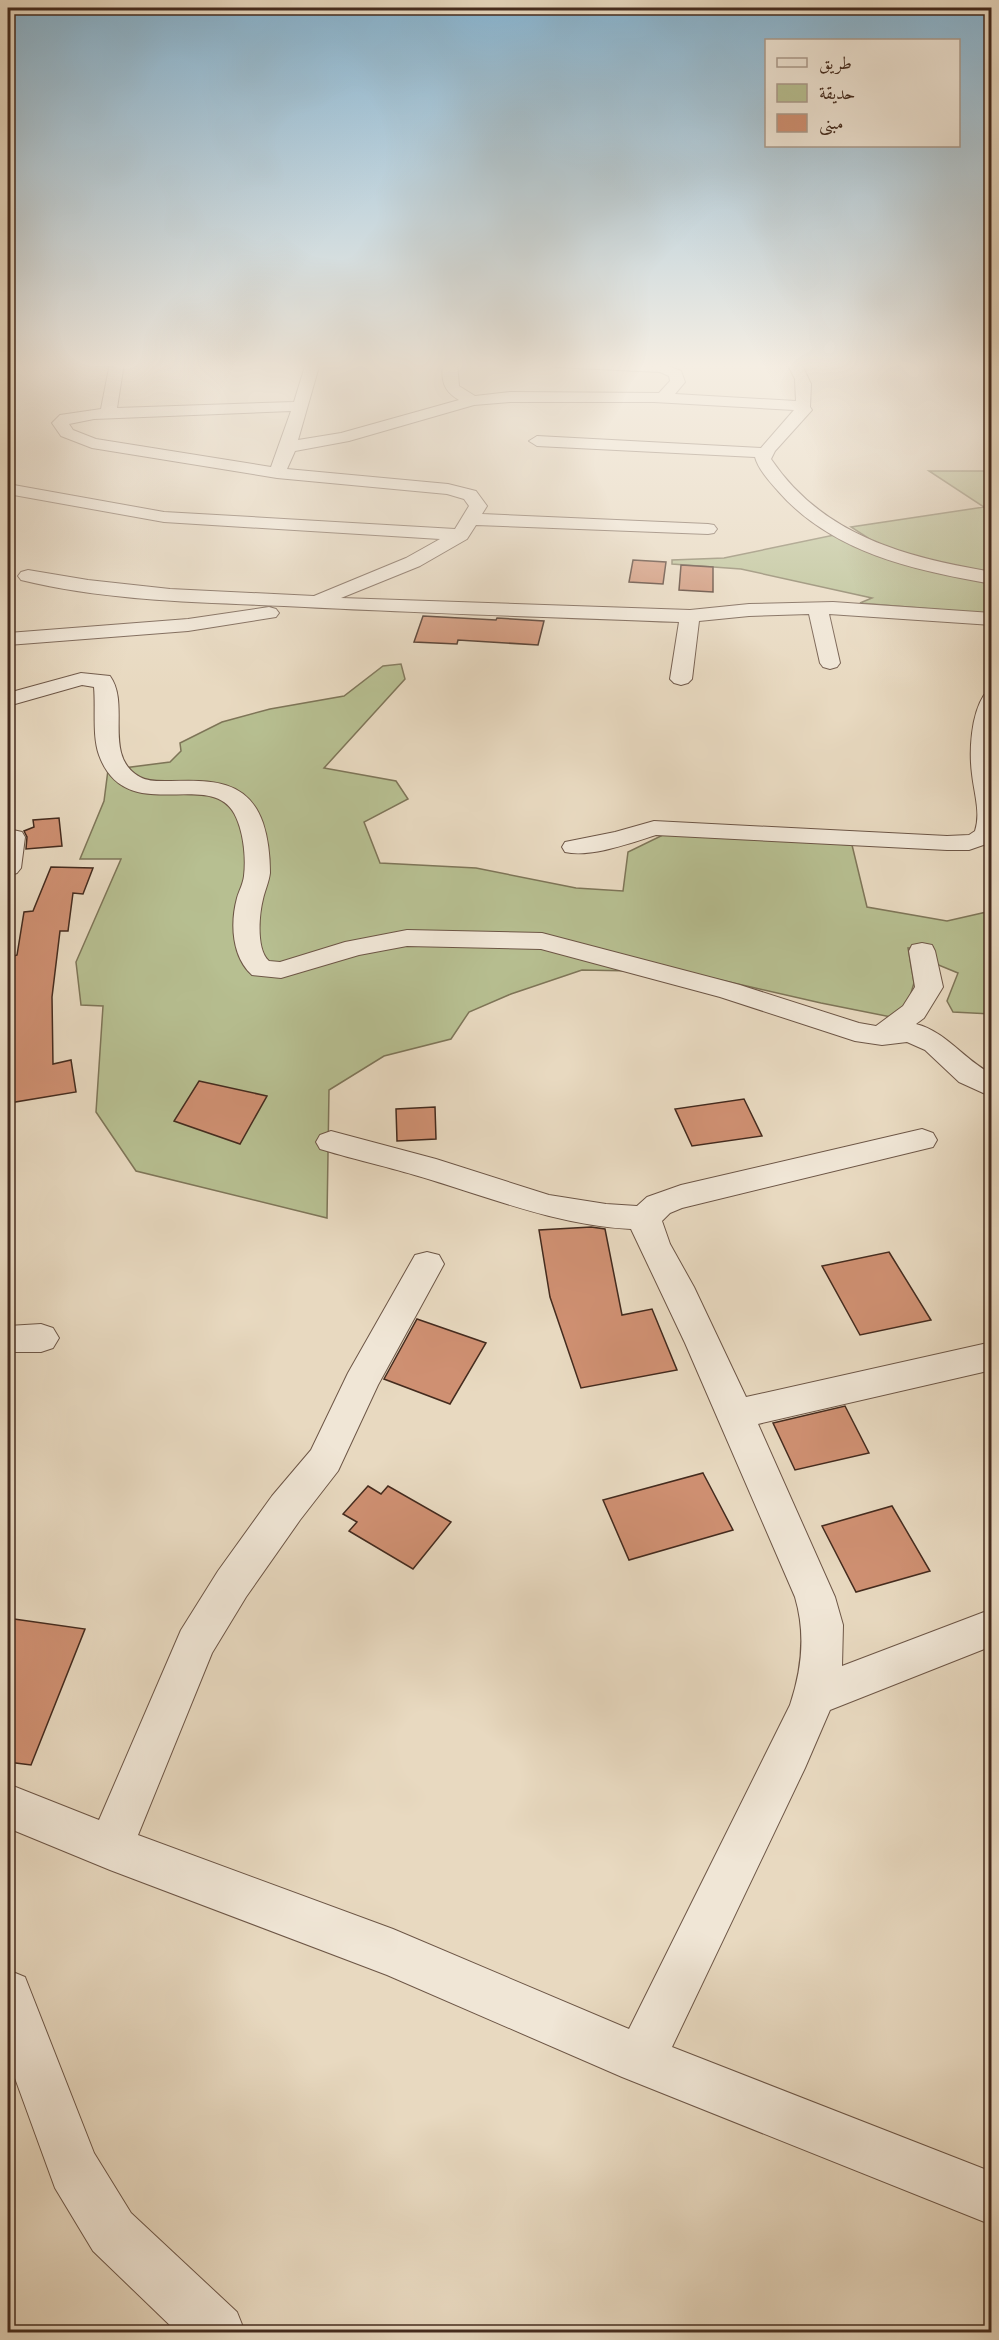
<svg xmlns="http://www.w3.org/2000/svg" width="999" height="2340" viewBox="0 0 999 2340" font-family="'IM FELL Great Primer',Amiri,serif">
  <rect width="100%" height="100%" fill="#e8d9c0"/>
  <filter id="stains"><feTurbulence type="fractalNoise" baseFrequency=".00333" numOctaves="4"/><feColorMatrix values="0 0 0 0 .2 0 0 0 0 .09 0 0 0 0 .02 0 0 0 .5 -.17"/></filter>
  <radialGradient id="worn" r=".72"><stop offset=".6" stop-color="#630" stop-opacity="0"/><stop offset="1" stop-color="#630" stop-opacity=".3"/></radialGradient>
  <path fill="#b7bf91" stroke="#7e7558" stroke-width="1.5" d="M929 471H991V575L885 549 851 527 984 507Z
    M839 534 991 580V614L860 603 872 598 741 569 672 564V560L724 558Z
    M401 664 405 679 324 768 396 781 408 799 364 822 380 863 476 868 576 888 623 891 628 852 669 832 852 845 867 907 947 921 991 911V1014L953 1012 947 1001 958 973 936 964 933 947 908 948 914 983 906 1010 891 1017 821 1003 686 972 582 970 511 994 469 1012 451 1039 384 1056 329 1090 327 1218 136 1171 96 1112 103 1006 81 1005 76 962 121 859H80L104 801 108 770 170 762 181 751 180 743 222 722 270 709 344 696 383 666Z"/>
  <path fill="#cf9072" stroke="#442b1e" stroke-width="1.5" d="M633 560 666 562 663 584 629 582Z
    M681 565 713 567V592L679 590Z
    M423 616 496 620 497 618 544 621 538 645 458 640 457 644 414 642Z
    M59 818 62 846 26 849 27 837 24 831 34 827 33 820Z
    M51 867 93 868 83 894 73 893 68 931H60L52 997 53 1064 71 1060 76 1092 9 1103 8 999 14 956 17 955 24 912 33 911Z
    M199 1081 267 1096 240 1144 174 1121Z
    M744 1099 762 1136 692 1146 675 1109Z
    M435 1107 436 1139 397 1141 396 1109Z
    M591 1227 605 1229 622 1315 652 1309 677 1370 581 1388 550 1297 539 1230Z
    M889 1252 931 1320 860 1335 822 1266Z
    M417 1319 486 1343 450 1404 384 1379Z
    M845 1406 869 1453 795 1470 773 1423Z
    M703 1473 733 1530 629 1560 603 1500Z
    M368 1486 381 1494 388 1486 451 1522 413 1569 349 1531 357 1522 343 1514Z
    M892 1506 930 1571 856 1592 822 1526Z
    M14 1619 85 1629 31 1765 8 1762V1633Z"/>
  <g fill="none" stroke-linecap="round" stroke-linejoin="round">
    <g stroke="#6d5646" stroke-width="2">
      <path id="minor" d="M110 363H124L117 408 294 402 306 363H320L298 440 341 433 459 400C443 391 441 380 443 363H457L459 386 475 396 510 392 659 393 670 381 669 376 660 372 555 367 548 363 663 364 681 371 685 382 675 394 796 401 795 379 787 363H801L811 384 810 407 812 410 775 451 771 459C823 536 905 557 992 572V584C914 570 832 553 778 491 770 482 758 469 755 457L537 446 529 441 537 436 761 448 794 410 654 402H510L474 405 349 441 295 451 287 469 448 484 476 491 487 506 482 514 708 524 714 525 717 529 714 533 708 534 476 525 467 539 420 566 341 598 690 610 749 604 833 602 992 613V625L829 614 840 663 837 667 830 669 823 667 820 663 809 614 749 616 699 621 692 679 688 683 681 685 674 683 670 679 679 622C547 617 415 613 284 606 197 602 106 601 21 580L18 576 21 572 28 570 88 580 170 589 314 596 406 558 440 539 164 522 8 494V484L164 512 455 529 469 506 464 499 447 494 277 478 92 448 61 436 52 423 60 415 101 409ZM291 411 271 467 96 439 73 430 69 424 94 419Z
        M269 607 276 609 279 613 276 617 188 631 8 645V633L188 619Z
        M81 673 110 676C131 705 102 756 140 777 149 782 161 781 171 781 210 780 248 779 263 823 268 838 270 856 270 873 269 882 265 890 263 899 259 915 256 950 269 961L280 962 345 942 407 930 542 933 740 985 859 1023 876 1026 903 1006 915 987 909 951 912 945 922 943 932 945 935 951 943 987 924 1018 916 1024C947 1032 964 1060 992 1074V1097L959 1082 925 1050 907 1042 882 1045 855 1041 720 997 541 949 407 946 359 955 281 978 252 975C232 957 230 924 237 898 239 891 243 884 244 876 246 859 244 838 238 822 218 761 127 832 99 755 92 735 96 708 94 687L82 685 8 706V693Z
        M992 694V842L969 850H947L656 835C631 843 590 858 565 852L562 847 565 842 615 832 654 821 947 836 969 835 975 831C981 813 974 793 972 774 969 751 971 715 984 695Z
        M13 830 22 832 25 837 21 868 17 873 8 876V831Z
        M922 1129 933 1133 937 1140 933 1147 682 1208 670 1213 662 1221 670 1244 694 1287 746 1397 992 1342V1370L758 1424 835 1597 843 1625 842 1666 992 1609V1646L830 1710 805 1768 672 2047 992 2172V2225L622 2077 387 1975 110 1870 8 1828V1784L99 1820 181 1630 218 1571 272 1496 311 1450 348 1373 415 1255 427 1252 439 1255 444 1264 378 1385 338 1471 300 1520 246 1597 212 1653 138 1835 393 1929 629 2029 790 1705C802 1669 806 1634 795 1597L685 1343 631 1229C556 1225 489 1197 418 1176 385 1166 352 1159 320 1149L316 1142 320 1135 331 1131 436 1159 549 1195 606 1204 637 1206 647 1197 681 1185Z
        M41 1324 53 1328 59 1338 53 1348 41 1352H8V1326Z
        M8 1970 25 1977 94 2153 131 2213 237 2312 245 2332H177L93 2251 55 2188 8 2059Z"/>
    </g>
    <use href="#minor" fill="#f0e6d6" fill-rule="evenodd"/>
  </g>
  <linearGradient id="sky" x2="0" y2="1"><stop stop-color="#87b6d4"/><stop offset="0.53" stop-color="#f5eee3"/><stop offset="1" stop-color="#f5eee3" stop-opacity="0"/></linearGradient>
  <rect width="999" height="690" fill="url(#sky)"/>
  <rect width="999" height="2340" fill="none" stroke="#e8d9c0" stroke-width="30"/>
  <rect x="9" y="9" width="981" height="2322" fill="none" stroke="#442b1e" stroke-width="3"/>
  <rect x="15" y="15" width="969" height="2310" fill="none" stroke="#442b1e" stroke-width="1.5"/>
  <rect x="765" y="39" width="195" height="108" fill="#f0e6d6" stroke="#ab9b8c" stroke-width="1.5"/>
  <rect x="777" y="58" width="30" height="9" fill="#f0e6d6" stroke="#ab9b8c" stroke-width="1.5"/>
  <text x="819" y="69" font-size="18" fill="#442b1e">طريق</text>
  <rect x="777" y="84" width="30" height="18" fill="#b7bf91" stroke="#ab9b8c" stroke-width="1.5"/>
  <text x="819" y="99" font-size="18" fill="#442b1e">حديقة</text>
  <rect x="777" y="114" width="30" height="18" fill="#cf9072" stroke="#ab9b8c" stroke-width="1.5"/>
  <text x="819" y="129" font-size="18" fill="#442b1e">مبنى</text>
  <rect width="100%" height="100%" filter="url(#stains)"/>
  <rect width="100%" height="100%" fill="url(#worn)"/>
</svg>
